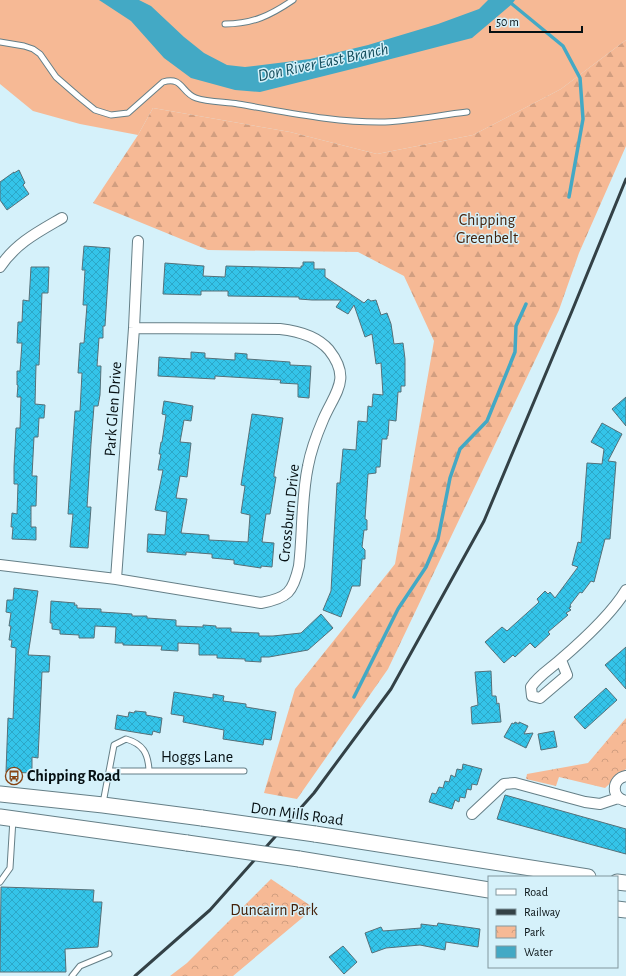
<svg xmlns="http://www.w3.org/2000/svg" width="626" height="976" viewBox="0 0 626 976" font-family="'Alegreya Sans',sans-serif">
  <defs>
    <pattern id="forest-firs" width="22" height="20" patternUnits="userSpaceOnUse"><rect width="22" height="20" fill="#f6b995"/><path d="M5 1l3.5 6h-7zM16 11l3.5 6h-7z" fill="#d19e80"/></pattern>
    <pattern id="park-crowns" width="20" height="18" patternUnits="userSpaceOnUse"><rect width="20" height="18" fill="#f6b995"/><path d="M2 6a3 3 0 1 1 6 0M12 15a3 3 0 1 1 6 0" fill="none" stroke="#d19e80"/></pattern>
    <pattern id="building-cross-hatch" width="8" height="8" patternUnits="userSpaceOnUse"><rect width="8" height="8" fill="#34c4e9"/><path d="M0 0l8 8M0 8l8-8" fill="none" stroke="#2ca7c7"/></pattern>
  </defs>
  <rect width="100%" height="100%" fill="#d5f1fa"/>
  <path fill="#f6b995" d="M0 0H626V40L561 89 473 135 377 154 290 132 153 108 138 135 80 124 33 111 0 84Z"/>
  <path fill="url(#forest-firs)" d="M626 40V146L579 253 559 310 388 669 297 799 264 793 295 689 395 564 434 341 404 276 358 252 208 250 93 203 138 135 153 108 290 132 377 154 473 135 561 89Z"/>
  <path fill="url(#park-crowns)" d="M626 718V769L605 788 559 777 556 786 526 779 527 774 588 763Z
    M271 879 314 908 233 976H170L187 963Z"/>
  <path fill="#43a9c5" d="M99 0H139L151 6 184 37 204 53 227 65 245 67 310 59 368 45 438 24 479 9 488 0H515L512 4 472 38 360 67 260 92 235 90 191 78 164 58 131 21Z"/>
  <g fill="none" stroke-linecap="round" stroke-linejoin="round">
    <path stroke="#43a9c5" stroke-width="3.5" d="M512 4 563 46 580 78 583 119 569 197
      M354 697 398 609 426 567 438 539 450 478 460 449 487 421 515 352 516 326 526 304"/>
  </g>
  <path fill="url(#building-cross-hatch)" stroke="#567078" d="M19 170 25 183 23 185 29 194 7 210 0 200V182L14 172V173Z
    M84 246 110 248 105 326H103V338H99L97 366H101L100 395 98 406H94L91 444 87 507H91L88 548 70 547 73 514H68L75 411H80L82 373H78L80 343H84L87 305H83L85 270H82Z
    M303 262H314V269H325V277L364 303 368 299 371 301 376 300 381 315 387 313 391 324 394 344 403 343 405 359V386H401V392H398L396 421 389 420 388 436H387V439H382L380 467H376V473L368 474 365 519 367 520V530H364L362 547 365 550V559H362L360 586H352L341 617 323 610 331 591 337 483H340L343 449 356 450 358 421 367 422 368 406 372 407 373 394 383 395 381 363 376 364 372 334 365 337 354 305 348 314 336 307 341 300H312L299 299V297L228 296V291H201V295L163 294 165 263 204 266 203 276 225 277 226 266 301 268V266H303Z
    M31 267H49L48 293H42L39 365H36L35 404 45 405 44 418H39L38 437H34L32 476H37L36 506H31V527H36V540L12 539 13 527H11L12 513 17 514 18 484H14V467L16 428H20L21 397H17L18 385H17V371H20L22 343H17L18 322H22L23 300 29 301Z
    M191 352 205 353V358L235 360V353L247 354V359L290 362V365L311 366 309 398 298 397V384L280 383 281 380 215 376V379L158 376 159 357 191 359Z
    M626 397V426L612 409Z
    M164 401 193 406 191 421 184 420 180 442 191 443 187 477 180 476 176 498 187 499 181 533 209 535V540L248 542 250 515 241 513 245 486 241 485 252 414 283 418 274 474V477H276L270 514H266L262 542 274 543 272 567 261 566V568L234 564V560L212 558V554L186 552V555L147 552 148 534 165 535 167 512 155 510 163 470H158L161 454H159L161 442H162L166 415 162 414Z
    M602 423 622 434 608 461 616 462 610 539H605L594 582 591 581 582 593 580 592 570 605 571 607 569 608 571 610 566 613 568 615 548 632 550 634 535 648 530 643 515 657 513 655 504 663 485 642 502 627 507 631 537 604 539 602 537 599 545 591 548 594 550 592 555 598 578 567 572 565 578 542 581 543 587 463 602 464 604 449 591 442Z
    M14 588 38 591 28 655 50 656 49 672H42L38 758 32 757V773L6 772 8 718 13 719 16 648 11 647 12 640H9L11 626H9L11 613 6 612 7 600H13Z
    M51 601 75 603 74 605H77V608L101 609V612L132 614V616H147V618L176 620V626L203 627V625L216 626V628H231V632L259 633V636H273L301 633 321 614 333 628 308 650 269 657H261V662L245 661V659L217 658V655H199V644L178 643V651L161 650 162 646 123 645V643H115L116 627 95 626 94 638H79V635L60 634V630L52 629V623H50Z
    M626 647V689L605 665Z
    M491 671 492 696H496L497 704 499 703 501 722 472 724 471 707 478 705 475 672Z
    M606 688 617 700 585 729 574 717Z
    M174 692 213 698V694L224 696 223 701 246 704V707L276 712 271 740 264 739 263 745 223 739 224 730 183 722 184 716 171 714Z
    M135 711 146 712V715L162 718 160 733 153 731 152 735 115 729 117 715 128 717 129 712 134 713Z
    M515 722 519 724V722L528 726 524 734 533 733 526 748 504 737 512 723 514 724Z
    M554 731 557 747 541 750 538 734Z
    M463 764 482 769 477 785 472 784 471 790 467 789 465 798 460 797 459 802 455 800 452 809 429 802 432 793 436 794 439 787 443 788 445 781 449 782 451 775 455 777 457 769 462 770Z
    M505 795 626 829V854L497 819Z
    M1 887 94 890 93 902H102L98 947 65 949 66 972H0Z
    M438 923 480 929 478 947 446 942 445 950 420 945 386 948 372 953 365 933 381 927 383 931 421 928V924L437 926Z
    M343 946 357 962 344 974 329 957Z"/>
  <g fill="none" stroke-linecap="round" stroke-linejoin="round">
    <g stroke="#657f87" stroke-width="7">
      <path id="lane" d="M225 24C253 24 271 15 293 0
        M0 42 24 46 33 49 40 54 56 77 79 97 95 110 111 115 128 113 163 82C183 76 181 93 196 98 207 102 226 102 238 104 286 112 336 123 385 122 413 121 440 115 467 112
        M109 771H244
        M103 803 114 745 126 739C143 744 148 753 149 770
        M0 882 10 868 13 819
        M72 976 80 966 109 954"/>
    </g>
    <g stroke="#657f87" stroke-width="12">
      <path id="street" d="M0 267C16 243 38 232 62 218
        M0 565 116 579 261 603C288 598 293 592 299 566 303 533 301 499 308 466 311 450 317 434 323 420 335 392 352 379 329 350 317 336 298 331 280 329L134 328
        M116 579 134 328 138 241
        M561 660 567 675 540 698 532 696 531 687C538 676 550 669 560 660 582 641 611 615 626 590
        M626 776C611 779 611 798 626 801
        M472 814 504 784 515 783 585 802 600 804 618 798"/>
    </g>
    <g stroke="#657f87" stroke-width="17">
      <path id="secondary" d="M0 794 103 805 202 818
        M0 817 187 843
        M315 834 588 877
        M299 859 489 890
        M617 882 626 883
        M617 909 626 910"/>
    </g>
    <use href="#lane" stroke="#fff" stroke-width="5"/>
    <use href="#street" stroke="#fff" stroke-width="10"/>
    <use href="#secondary" stroke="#fff" stroke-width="15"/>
    <path stroke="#334146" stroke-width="3" d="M135 976 210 910 314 793 391 689 484 521 572 311 626 179"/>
    <g stroke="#657f87" stroke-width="17" stroke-linecap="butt">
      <path id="secondary-bridge" d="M202 818 315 834
        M187 843 299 859"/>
    </g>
    <use href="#secondary-bridge" stroke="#fff" stroke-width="15"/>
  </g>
  <defs>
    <g id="bus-ring" transform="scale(0.9)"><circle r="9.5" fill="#d5f1fa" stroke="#874414" stroke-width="1.5"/><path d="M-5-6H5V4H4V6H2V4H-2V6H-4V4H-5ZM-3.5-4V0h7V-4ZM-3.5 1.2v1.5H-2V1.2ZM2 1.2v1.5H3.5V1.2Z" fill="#874414"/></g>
  </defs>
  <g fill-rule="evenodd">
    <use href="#bus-ring" x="14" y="776"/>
  </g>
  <g text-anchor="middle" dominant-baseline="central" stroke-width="3" stroke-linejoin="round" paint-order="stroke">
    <g font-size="16" fill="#45220b" stroke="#d5f1fa">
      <text x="487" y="220">Chipping<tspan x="487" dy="18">Greenbelt</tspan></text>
      <text x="274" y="910">Duncairn Park</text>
    </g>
    <g font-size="16" fill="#061013" stroke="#d5f1fa">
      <text transform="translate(113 409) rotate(-86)">Park Glen Drive</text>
      <text transform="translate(289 513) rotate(-84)">Crossburn Drive</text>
      <text x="197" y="757">Hoggs Lane</text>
      <text transform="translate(297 814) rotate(8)">Don Mills Road</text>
    </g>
    <g font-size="16" font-weight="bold" fill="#061013" stroke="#d5f1fa" text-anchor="start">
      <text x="27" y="776">Chipping Road</text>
    </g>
    <g font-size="17" font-style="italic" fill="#17505f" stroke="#d5f1fa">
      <text transform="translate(323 62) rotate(-12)">Don River East Branch</text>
    </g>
  </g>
  <rect x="488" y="876" width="130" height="92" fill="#d5f1fa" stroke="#82979e"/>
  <rect x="496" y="889" width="20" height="6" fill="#ffffff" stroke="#82979e"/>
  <text x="524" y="896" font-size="12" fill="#061013">Road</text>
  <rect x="496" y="909" width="20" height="6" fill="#334146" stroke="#82979e"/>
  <text x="524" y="916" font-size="12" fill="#061013">Railway</text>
  <rect x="496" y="926" width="20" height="12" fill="url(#park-crowns)" stroke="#82979e"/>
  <text x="524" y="936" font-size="12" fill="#061013">Park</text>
  <rect x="496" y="946" width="20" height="12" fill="#43a9c5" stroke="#82979e"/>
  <text x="524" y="956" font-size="12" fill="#061013">Water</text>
  <path d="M490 26v6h92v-6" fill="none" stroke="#061013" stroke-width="2"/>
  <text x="496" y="26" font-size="12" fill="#061013" stroke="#d5f1fa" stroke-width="3" paint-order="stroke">50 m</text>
</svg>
